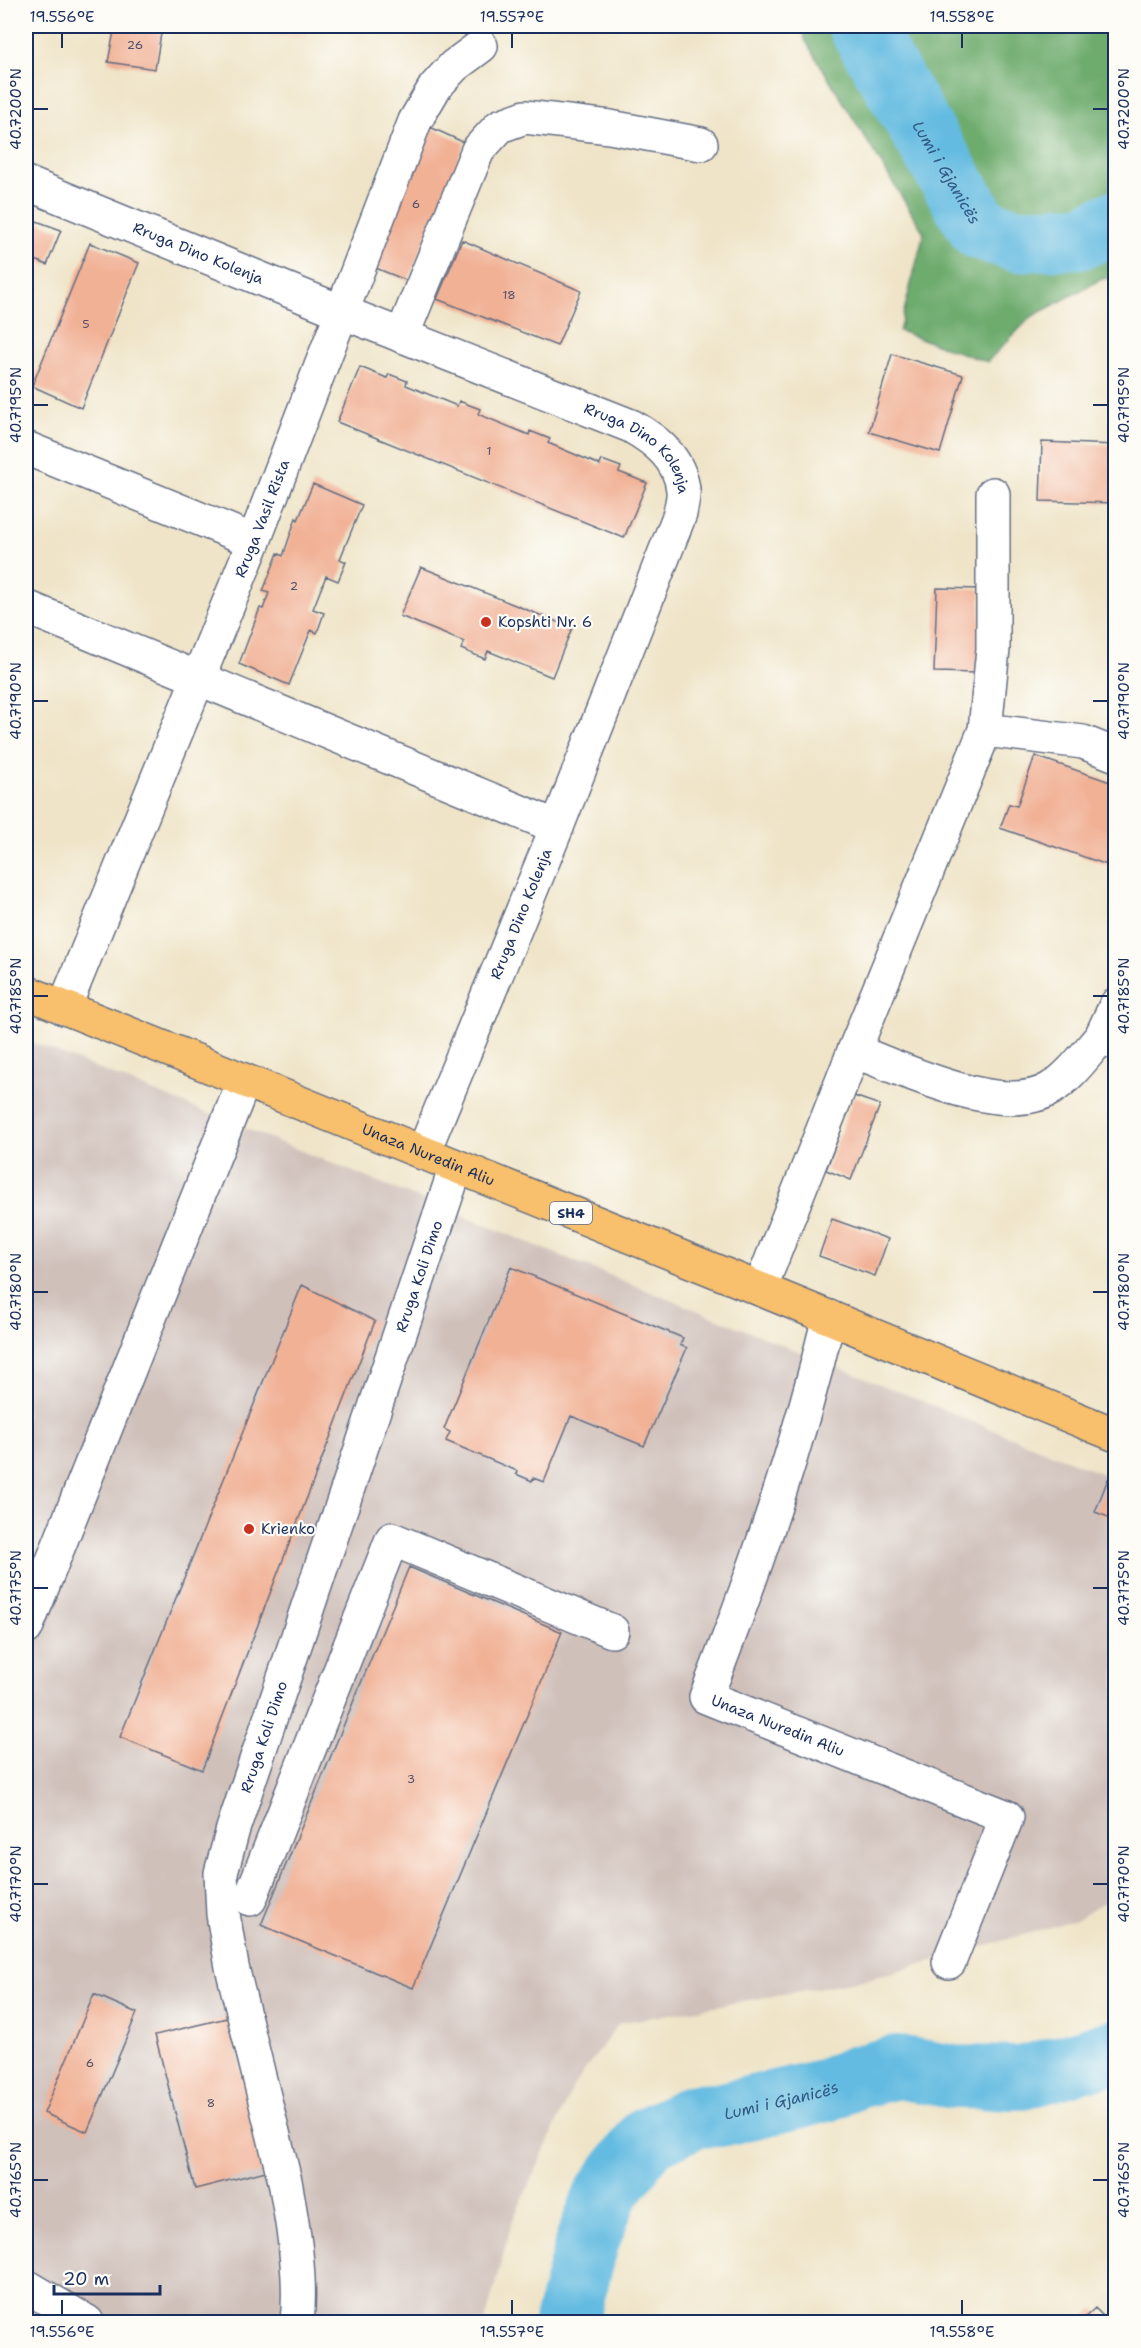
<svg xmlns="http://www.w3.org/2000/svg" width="1141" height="2348" viewBox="0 0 1141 2348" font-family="'Shantell Sans',sans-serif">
  <rect width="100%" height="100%" fill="#fdfcf7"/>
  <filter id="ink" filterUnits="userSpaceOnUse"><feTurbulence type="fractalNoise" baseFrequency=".0167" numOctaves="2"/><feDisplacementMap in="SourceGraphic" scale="12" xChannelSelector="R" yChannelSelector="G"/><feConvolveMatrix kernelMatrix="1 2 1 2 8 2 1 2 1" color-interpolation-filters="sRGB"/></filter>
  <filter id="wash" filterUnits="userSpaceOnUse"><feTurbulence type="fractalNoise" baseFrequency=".008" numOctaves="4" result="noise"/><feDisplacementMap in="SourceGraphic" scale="24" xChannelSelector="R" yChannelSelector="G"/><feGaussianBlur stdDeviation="1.35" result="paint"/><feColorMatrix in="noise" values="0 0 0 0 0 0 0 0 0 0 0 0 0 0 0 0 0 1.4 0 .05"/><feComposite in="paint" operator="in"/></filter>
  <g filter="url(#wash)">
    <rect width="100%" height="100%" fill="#efe4c8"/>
    <path fill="#f2d4be" d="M172 26H311L305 39Z"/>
    <path fill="#cfc0ba" d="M26 1040 1115 1479V1895L1078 1919 869 1979 619 2023 574 2085 512 2222 485 2322H26Z"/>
    <path fill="#6eac6e" stroke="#446e66" stroke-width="1.5" d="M802 26H1115V277L1102 279 1031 317 987 362 899 331 924 233 805 40Z"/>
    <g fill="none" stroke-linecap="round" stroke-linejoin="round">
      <g stroke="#64bbe1" stroke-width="64">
        <path id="s1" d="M860 26 980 228 1016 240 1082 237 1116 222"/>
        <path id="s2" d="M566 2322 588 2239 606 2194 648 2138 695 2116 719 2115 827 2090 857 2077 897 2067 954 2077 1022 2078 1116 2051"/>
      </g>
    </g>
    <g id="blocks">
      <path fill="#f1b195" d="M115 26 162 28 155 69 108 62Z
        M430 127 465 143 408 281 368 265Z
        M31 219 61 230 47 265 26 256V233Z
        M462 240 581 291 557 346 437 299Z
        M90 243 139 263 81 408 32 386Z
        M892 354 963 375 940 453 869 432Z
        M360 367 387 378 389 374 407 381 406 385 457 406 459 401 480 409 478 414 529 435 530 431 550 439 548 443 600 465 602 460 621 467 619 472 647 483 624 538 337 422Z
        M1042 442 1116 445V503L1040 501Z
        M313 484 362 505 340 559 346 562 338 581 326 576 313 609 324 613 317 633 311 630 289 685 239 664 260 608 263 609 269 593 263 591 278 553 283 556 296 518 298 520Z
        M421 567 572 628 552 677 488 651 485 659 461 649 464 642 400 616Z
        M937 588 981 589 979 673 934 672Z
        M1035 756 1116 784V868L1000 828 1009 804 1017 806Z
        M854 1096 880 1105 851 1180 826 1170Z
        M832 1219 888 1239 875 1276 819 1256Z
        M511 1267 683 1338 680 1345 687 1348 644 1446 571 1416 544 1482 533 1478 532 1481 516 1474 517 1471 446 1441 450 1432 444 1429Z
        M302 1285 375 1321 202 1770 120 1737Z
        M1108 1479 1116 1482V1520L1095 1512Z
        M409 1567 562 1632 413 1988 261 1925Z
        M94 1994 137 2013 87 2132 44 2113Z
        M227 2018 266 2171 195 2189 155 2035Z
        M1095 2308 1109 2322H1080Z"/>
    </g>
  </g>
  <g filter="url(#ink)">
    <use href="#blocks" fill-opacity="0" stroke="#656e83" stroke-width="1.5"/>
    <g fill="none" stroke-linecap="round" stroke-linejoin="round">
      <g stroke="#656e83" stroke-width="36">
        <g id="minor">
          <path id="s3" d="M26 183 342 312 631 426C656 440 680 459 683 490 684 497 681 506 680 514L557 827 423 1153"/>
          <path d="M402 336 478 150 500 126 525 117 610 127 701 144"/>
          <path d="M26 448 254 541"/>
          <path d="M26 607 557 827"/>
          <path d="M985 730 1083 742 1116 755"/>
          <path id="s4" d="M64 1008 254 541 415 121 435 87 454 66 481 46"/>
          <path d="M1101 1037 1116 1005"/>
          <path d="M854 1051C903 1069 1002 1118 1050 1089 1070 1077 1086 1054 1101 1037L1116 1043"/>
          <path d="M760 1289 854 1051 985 730 993 649V494"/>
          <path id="s5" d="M829 1317C798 1448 755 1571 706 1697L1007 1817 949 1962"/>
          <path d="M26 1628 244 1081"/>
          <path d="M250 1899 392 1539 612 1631"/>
          <path d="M26 2286 87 2322"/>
          <path id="s6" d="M297 2322C302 2277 293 2226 285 2181L232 1967 223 1914 221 1873 233 1829 456 1167"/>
        </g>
      </g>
      <g stroke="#656e83" stroke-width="36">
        <g id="major">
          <path id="s7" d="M26 992 760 1289 1116 1435"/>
        </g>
      </g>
      <use href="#minor" stroke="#fff" stroke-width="33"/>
      <use href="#major" stroke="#f8bf6c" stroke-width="33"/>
    </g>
  </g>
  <path fill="none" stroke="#1b2f5e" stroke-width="2" d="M62 33V48M512 33V48M962 33V48M33 109H48M1093 109H1108M33 405H48M1093 405H1108M33 701H48M1093 701H1108M33 996H48M1093 996H1108M33 1292H48M1093 1292H1108M33 1588H48M1093 1588H1108M33 1884H48M1093 1884H1108M33 2180H48M1093 2180H1108M62 2300V2315M512 2300V2315M962 2300V2315"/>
  <g fill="#c8321e" stroke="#fdfcf7" stroke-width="2">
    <circle cx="486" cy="622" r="6"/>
    <circle cx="249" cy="1529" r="6"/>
  </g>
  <g text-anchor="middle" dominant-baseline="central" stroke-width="4.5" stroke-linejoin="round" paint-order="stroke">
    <g font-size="12" fill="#50506c">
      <text x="135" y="45">26</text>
      <text x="416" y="204">6</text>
      <text x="509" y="295">18</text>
      <text x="86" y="324">5</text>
      <text x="489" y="451">1</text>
      <text x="294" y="586">2</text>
      <text x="411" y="1779">3</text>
      <text x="90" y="2063">6</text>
      <text x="211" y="2103">8</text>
    </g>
    <rect fill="#fdfcf7" stroke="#5f6c8c" stroke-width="1.5" x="550" y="1202" width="42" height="22" rx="4.5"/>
    <g font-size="14" font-weight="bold" fill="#1b2f5e">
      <text x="571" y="1213">SH4</text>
    </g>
    <g font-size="15" fill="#1b2f5e" stroke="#fdfcf7">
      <text stroke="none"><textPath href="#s3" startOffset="186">Rruga Dino Kolenja</textPath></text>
      <text stroke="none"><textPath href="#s3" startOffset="672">Rruga Dino Kolenja</textPath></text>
      <text stroke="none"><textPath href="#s4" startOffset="528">Rruga Vasil Rista</textPath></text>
      <text transform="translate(521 914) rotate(-68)">Rruga Dino Kolenja</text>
      <text stroke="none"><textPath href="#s7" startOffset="434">Unaza Nuredin Aliu</textPath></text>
      <text stroke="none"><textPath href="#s6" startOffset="1086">Rruga Koli Dimo</textPath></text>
      <text stroke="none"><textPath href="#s5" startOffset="477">Unaza Nuredin Aliu</textPath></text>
      <text stroke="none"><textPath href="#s6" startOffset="600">Rruga Koli Dimo</textPath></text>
    </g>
    <g font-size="15" fill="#1b2f5e" stroke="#fdfcf7" text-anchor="start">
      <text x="498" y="622">Kopshti Nr. 6</text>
      <text x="261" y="1529">Krienko</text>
    </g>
    <g font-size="16" font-style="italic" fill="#315985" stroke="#fdfcf7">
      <text stroke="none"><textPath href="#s1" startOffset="170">Lumi i Gjanicës</textPath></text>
      <text stroke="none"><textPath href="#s2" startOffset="344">Lumi i Gjanicës</textPath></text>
    </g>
  </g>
  <rect width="1141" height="2348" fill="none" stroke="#fdfcf7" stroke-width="66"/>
  <path d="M54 2285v9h106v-9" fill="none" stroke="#1b2f5e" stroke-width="3"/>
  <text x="63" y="2285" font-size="18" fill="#1b2f5e" stroke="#fdfcf7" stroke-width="4.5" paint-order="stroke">20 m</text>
  <rect x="33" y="33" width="1075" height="2282" fill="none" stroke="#1b2f5e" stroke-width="2"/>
  <g font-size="15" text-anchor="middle" fill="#1b2f5e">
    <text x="62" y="22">19.556°E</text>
    <text x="512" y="22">19.557°E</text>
    <text x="962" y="22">19.558°E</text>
    <text transform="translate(16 109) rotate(-90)" y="5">40.7200°N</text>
    <text transform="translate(1124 109) rotate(-90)" y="5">40.7200°N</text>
    <text transform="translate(16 405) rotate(-90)" y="5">40.7195°N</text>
    <text transform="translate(1124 405) rotate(-90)" y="5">40.7195°N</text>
    <text transform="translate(16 701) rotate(-90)" y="5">40.7190°N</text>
    <text transform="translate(1124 701) rotate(-90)" y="5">40.7190°N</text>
    <text transform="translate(16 996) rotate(-90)" y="5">40.7185°N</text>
    <text transform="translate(1124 996) rotate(-90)" y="5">40.7185°N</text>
    <text transform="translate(16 1292) rotate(-90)" y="5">40.7180°N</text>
    <text transform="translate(1124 1292) rotate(-90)" y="5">40.7180°N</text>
    <text transform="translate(16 1588) rotate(-90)" y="5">40.7175°N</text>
    <text transform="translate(1124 1588) rotate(-90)" y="5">40.7175°N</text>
    <text transform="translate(16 1884) rotate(-90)" y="5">40.7170°N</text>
    <text transform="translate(1124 1884) rotate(-90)" y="5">40.7170°N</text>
    <text transform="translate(16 2180) rotate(-90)" y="5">40.7165°N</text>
    <text transform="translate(1124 2180) rotate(-90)" y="5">40.7165°N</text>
    <text x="62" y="2337">19.556°E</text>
    <text x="512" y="2337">19.557°E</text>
    <text x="962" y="2337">19.558°E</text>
  </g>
</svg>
